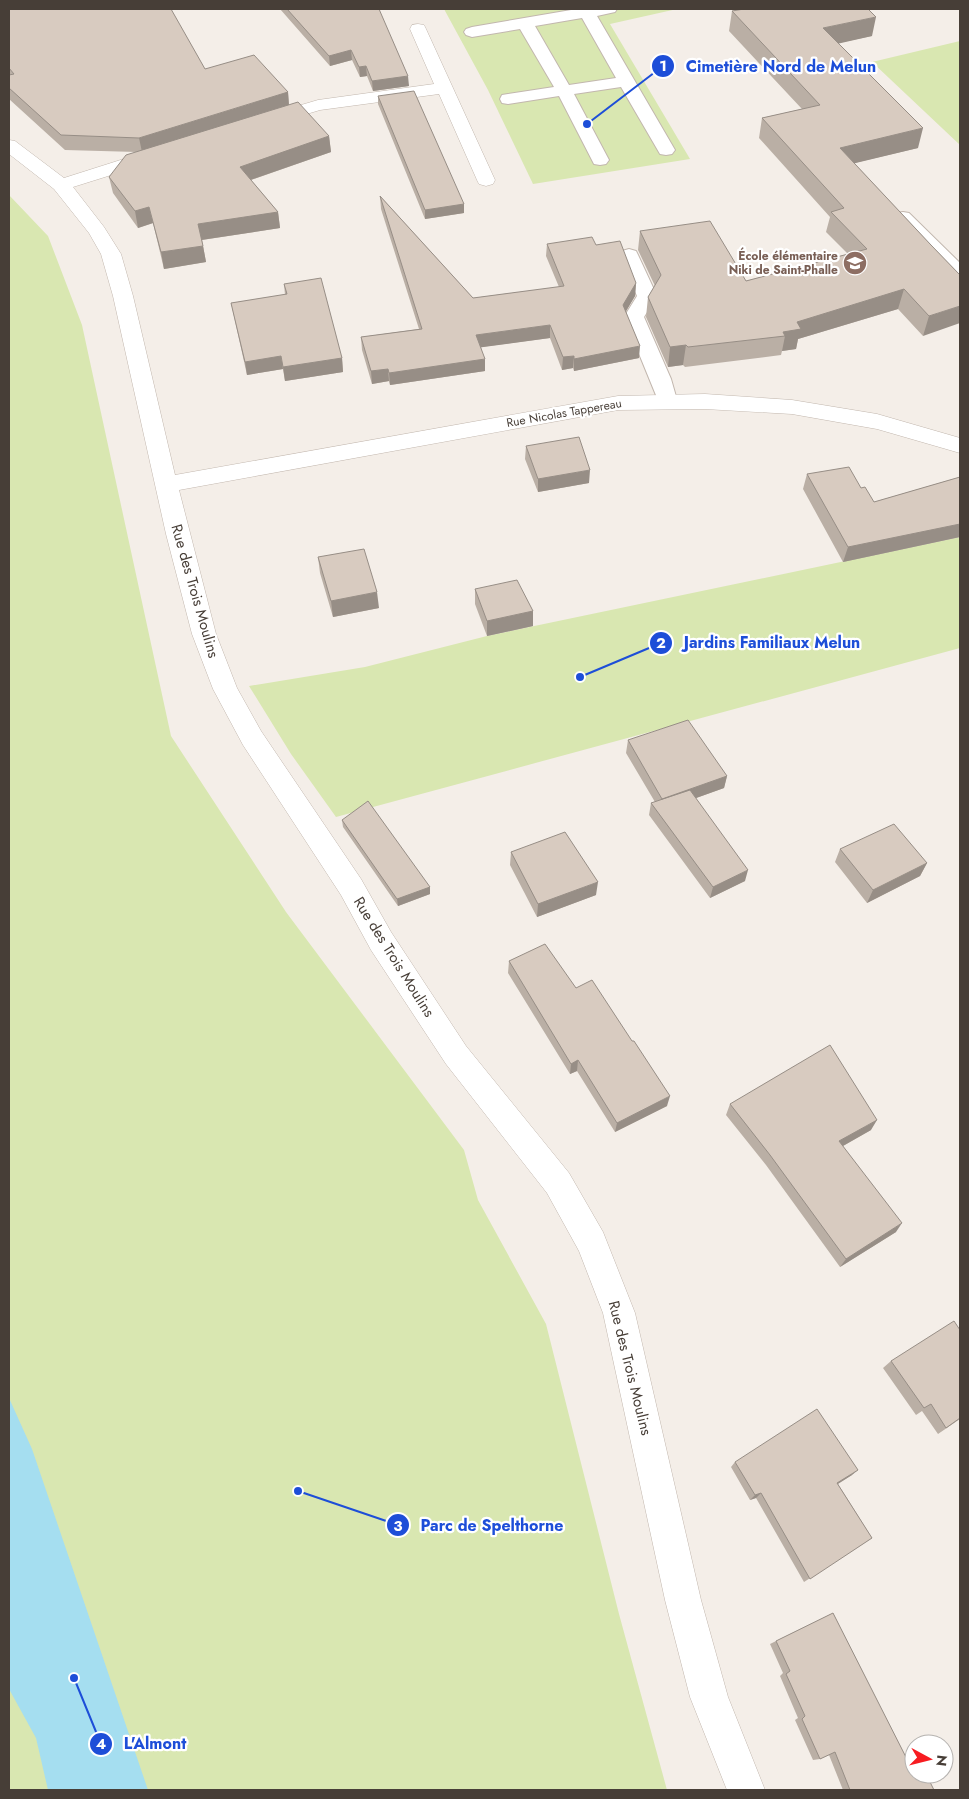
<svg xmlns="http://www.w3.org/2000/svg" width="969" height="1799" viewBox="0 0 969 1799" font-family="Jost,sans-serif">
  <rect width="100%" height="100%" fill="#f4eee8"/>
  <path fill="#d9e7b1" d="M444 9H677L610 24 690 159 533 184 488 90Z
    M960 41V145L872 62Z
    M9 195 48 236 82 325 171 736 286 912 464 1150 478 1200 546 1324 619 1614 667 1790H9Z
    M960 537V648L336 817 291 754 249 686 365 667 487 636Z"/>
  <path fill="#a5def0" d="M9 1398 32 1449 148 1790H48L36 1738 9 1689Z"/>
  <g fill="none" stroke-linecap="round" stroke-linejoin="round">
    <g stroke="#c2b7ae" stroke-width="2">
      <path id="lane" d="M577 9H617L615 12 597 16 675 150 672 154 666 155 660 154 621 87 574 94 609 160 606 164 600 165 594 164 559 96 508 104 502 103 500 99 502 95 508 94 554 87 520 29 472 37 466 35 464 32 466 29 472 27ZM582 18 616 78 569 85 535 26Z
        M903 212 909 213 960 263V280L953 278 897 221 894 217 897 213Z
        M629 249 636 251 638 255 657 296 644 317 671 379 677 400 674 405 667 407 660 405 624 317 637 296 620 255 622 251Z"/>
    </g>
    <g stroke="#c2b7ae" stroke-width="1">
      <path id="street" d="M418 24 424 25 426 29 495 180 493 184 486 186 479 184 477 180 439 94 320 110 270 125 264 124 261 120 264 116 318 100 434 84 410 29 412 25Z
        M9 140 15 141 64 178 152 150 159 152 161 156 159 160 73 187 104 227 121 254 133 296 175 475 618 396 705 394 792 400 877 414 960 438V453L877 429 792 414 705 409 618 410 179 490 216 634 237 688 261 731 361 879 391 932 466 1046 569 1173 603 1232 635 1313 701 1600 728 1697 765 1790H727L690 1697 665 1600 603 1313 579 1251 547 1193 446 1064 371 950 341 895 243 745 213 689 192 634 166 534 113 296 101 254 89 233 54 189 9 154Z"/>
    </g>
    <use href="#lane" fill="#fff" fill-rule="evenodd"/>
    <use href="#street" fill="#fff" fill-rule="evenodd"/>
  </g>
  <path fill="#baafa5" d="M9 9 205 69 288 92 289 105 329 136 331 152 251 180 278 212 280 228 202 240 206 262 164 269 153 223 138 228 113 193 109 177 137 152 65 150 9 99Z
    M280 9H384L379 10 409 86 373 91 367 76 360 77 352 60 330 66Z
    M732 11 872 36 838 43 918 148 854 163 931 245 960 275 923 336 898 309 798 339 796 349 782 351 781 355 685 367 683 365 668 367 646 317 648 297 655 286 638 250 640 231 746 281 848 254 826 232 830 217 759 138 762 118 802 109 729 31Z
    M378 96 464 204V213L425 219 378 104Z
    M380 196 473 298 559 287 546 256 547 244 596 245 636 283 635 296 626 311 639 358 574 371 573 368 562 370 550 338 481 347 485 371 390 385 389 381 372 384 362 350 361 337 419 329 381 209Z
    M284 284 342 358 343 372 285 381 283 369 247 375 231 303 285 295Z
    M526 446 589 483 538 492 525 459Z
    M807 474 861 488 874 502 960 477V537L843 562 803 489Z
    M318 557 379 608 333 617 320 573Z
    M475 589 533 611V626L487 636 475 604Z
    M628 740 727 776 724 788 696 798 745 881 710 898 649 815 651 803 655 802 626 753Z
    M342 820 430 887V894L398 906 343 827Z
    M840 849 927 863 920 876 867 903 835 862Z
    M511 852 596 895 537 917 510 865Z
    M509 961 576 988 667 1106 615 1132 577 1071 570 1074 508 973Z
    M730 1104 871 1130 843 1146 896 1232 840 1267 766 1165 726 1115Z
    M960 1330V1419L938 1434 922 1411 916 1415 883 1368 891 1361Z
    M735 1462 852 1475 838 1484 872 1538 804 1582 756 1498 750 1500 731 1467Z
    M833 1613 911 1768 914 1767V1774L934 1790H843L829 1755 820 1759 813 1760 795 1720 798 1718 780 1676 783 1673 770 1644Z"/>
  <path fill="#978e86" d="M876 17 872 36 819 48 823 28Z
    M351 50 352 60 330 66 329 56Z
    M366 66 367 76 360 77 359 67Z
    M408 76 409 86 373 91 372 81Z
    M288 92 289 106 142 152 139 138Z
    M923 128 918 148 835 168 840 148Z
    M329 136 331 152 242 183 240 167Z
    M464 204V213L425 219V210Z
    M149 207 153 223 138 228 135 211Z
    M278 212 280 228 201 240 198 224Z
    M203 246 206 262 164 269 161 252Z
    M636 283 635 296 622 318 623 305Z
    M904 289 898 309 798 339 796 349 782 351 785 336 783 332 797 322Z
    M960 306V323L923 336 929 316Z
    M550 325V338L476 348V335Z
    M686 345 683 365 668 367 670 347Z
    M640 346 639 358 574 371V359Z
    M281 356 283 369 247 375 245 362Z
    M574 356 573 368 562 370 563 357Z
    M342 358 343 372 285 381 283 367Z
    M485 359V371L390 385 389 373Z
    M388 369 389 381 372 384 371 371Z
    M590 470 589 483 538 492V479Z
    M960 524V537L843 562 848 547Z
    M377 592 379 608 333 617 331 601Z
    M533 611V626L487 636V621Z
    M727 776 724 788 660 811 662 799Z
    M927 863 920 876 867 903 873 890Z
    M748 870 745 881 710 898 713 887Z
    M598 882 596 895 537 917 538 904Z
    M430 887V894L398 906 397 899Z
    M578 1060 577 1071 570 1074 571 1064Z
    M670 1096 667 1106 615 1132 617 1123Z
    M877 1120 871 1130 834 1151 839 1141Z
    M902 1223 896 1232 840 1267 846 1259Z
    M858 1470 852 1475 831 1488 837 1483Z
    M761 1493 756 1498 750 1500 755 1495Z"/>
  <path fill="#d8cbc0" stroke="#978e86" d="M9 9H171L205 69 254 55 288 92 139 138 61 135 9 88V75L14 74 9 68Z
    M287 9H379L408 76 372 81 366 66 359 67 351 50 329 56Z
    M744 9H868L876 17 823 28 923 128 840 148 931 245 960 275V306L929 316 904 289 797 322 801 329 783 332 785 336 688 347 686 345 670 347 648 297 661 275 640 231 710 221 746 281 867 249 831 212 844 208 762 118 820 105 732 11Z
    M414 91 464 204 425 210 378 96Z
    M298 102 329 136 240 167 278 212 198 224 203 246 161 252 149 207 135 211 109 177 126 155Z
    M380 196 473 298 564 286 547 244 592 237 596 245 620 241 636 283 623 305 640 346 574 359V356L563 357 550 325 476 335 485 359 389 373 388 369 371 371 361 337 422 329Z
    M321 278 342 358 283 367 281 356 245 362 231 303 287 294 284 284Z
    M579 437 590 470 538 479 526 446Z
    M849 467 861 488 865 487 874 502 960 477V524L848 547 807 474Z
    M364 549 377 592 331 601 318 557Z
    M517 580 533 611 487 621 475 589Z
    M688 720 727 776 662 799 628 740Z
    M690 790 748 870 713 887 651 803Z
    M368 801 430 887 397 899 342 820Z
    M894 824 927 863 873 890 840 849Z
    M565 832 598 882 538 904 511 852Z
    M545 944 576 988 592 980 632 1041H634L670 1096 617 1123 578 1060 571 1064 509 961Z
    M830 1045 877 1120 839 1141 902 1223 846 1259 770 1155 730 1104Z
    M954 1321 960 1330V1418L946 1428 931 1404 924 1408 891 1361Z
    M817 1409 858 1470 837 1483 872 1538 810 1579 761 1493 755 1495 735 1462Z
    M833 1613 913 1771H914V1774H926L934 1790H850L835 1752 820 1759 802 1719 805 1716 786 1674 790 1671 776 1641Z"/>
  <defs>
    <g id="school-disc" transform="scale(1.25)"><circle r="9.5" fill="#8d6e63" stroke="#fff"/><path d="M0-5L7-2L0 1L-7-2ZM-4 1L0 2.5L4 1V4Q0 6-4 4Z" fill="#fff"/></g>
  </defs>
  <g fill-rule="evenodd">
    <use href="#school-disc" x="855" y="263"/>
  </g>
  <g text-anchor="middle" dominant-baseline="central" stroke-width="4.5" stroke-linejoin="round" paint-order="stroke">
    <g font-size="12" font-weight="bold" fill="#785e54" stroke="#fff" text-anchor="end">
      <text x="838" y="256">École élémentaire<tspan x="838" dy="14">Niki de Saint-Phalle</tspan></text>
    </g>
    <g font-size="12" fill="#473e37" stroke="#fff">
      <text transform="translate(564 413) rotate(-10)">Rue Nicolas Tappereau</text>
    </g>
    <g font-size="15" fill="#473e37" stroke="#fff">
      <text transform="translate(195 591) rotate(74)">Rue des Trois Moulins</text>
      <text transform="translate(394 957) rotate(58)">Rue des Trois Moulins</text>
      <text transform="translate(630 1368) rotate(76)">Rue des Trois Moulins</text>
    </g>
  </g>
  <path fill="none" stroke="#1d4ed8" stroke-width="2" d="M587 124L663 66M580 677L661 643M298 1491L398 1525M74 1678L101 1744"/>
  <g fill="#1d4ed8" stroke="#fff" stroke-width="2">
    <circle cx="587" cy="124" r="5"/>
    <circle cx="580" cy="677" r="5"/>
    <circle cx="298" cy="1491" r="5"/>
    <circle cx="74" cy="1678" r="5"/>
    <circle cx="663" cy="66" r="12"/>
    <circle cx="661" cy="643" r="12"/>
    <circle cx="398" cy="1525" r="12"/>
    <circle cx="101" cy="1744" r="12"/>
  </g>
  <g font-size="15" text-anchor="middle" font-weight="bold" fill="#fff">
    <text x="663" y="71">1</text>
    <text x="661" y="648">2</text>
    <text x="398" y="1531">3</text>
    <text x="101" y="1749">4</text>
  </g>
  <g font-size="16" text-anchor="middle" font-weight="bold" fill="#1d4ed8" stroke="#fff" stroke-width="4.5" stroke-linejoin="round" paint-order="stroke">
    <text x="781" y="72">Cimetière Nord de Melun</text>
    <text x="772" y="648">Jardins Familiaux Melun</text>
    <text x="492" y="1531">Parc de Spelthorne</text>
    <text x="155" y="1749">L'Almont</text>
  </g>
  <rect width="969" height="1799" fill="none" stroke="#473e37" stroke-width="20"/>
  <g transform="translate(929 1759) rotate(97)"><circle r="24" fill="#ffffff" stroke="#b5b2af"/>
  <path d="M0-4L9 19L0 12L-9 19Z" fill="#f71c21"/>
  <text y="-8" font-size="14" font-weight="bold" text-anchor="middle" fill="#473e37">N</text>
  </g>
</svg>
